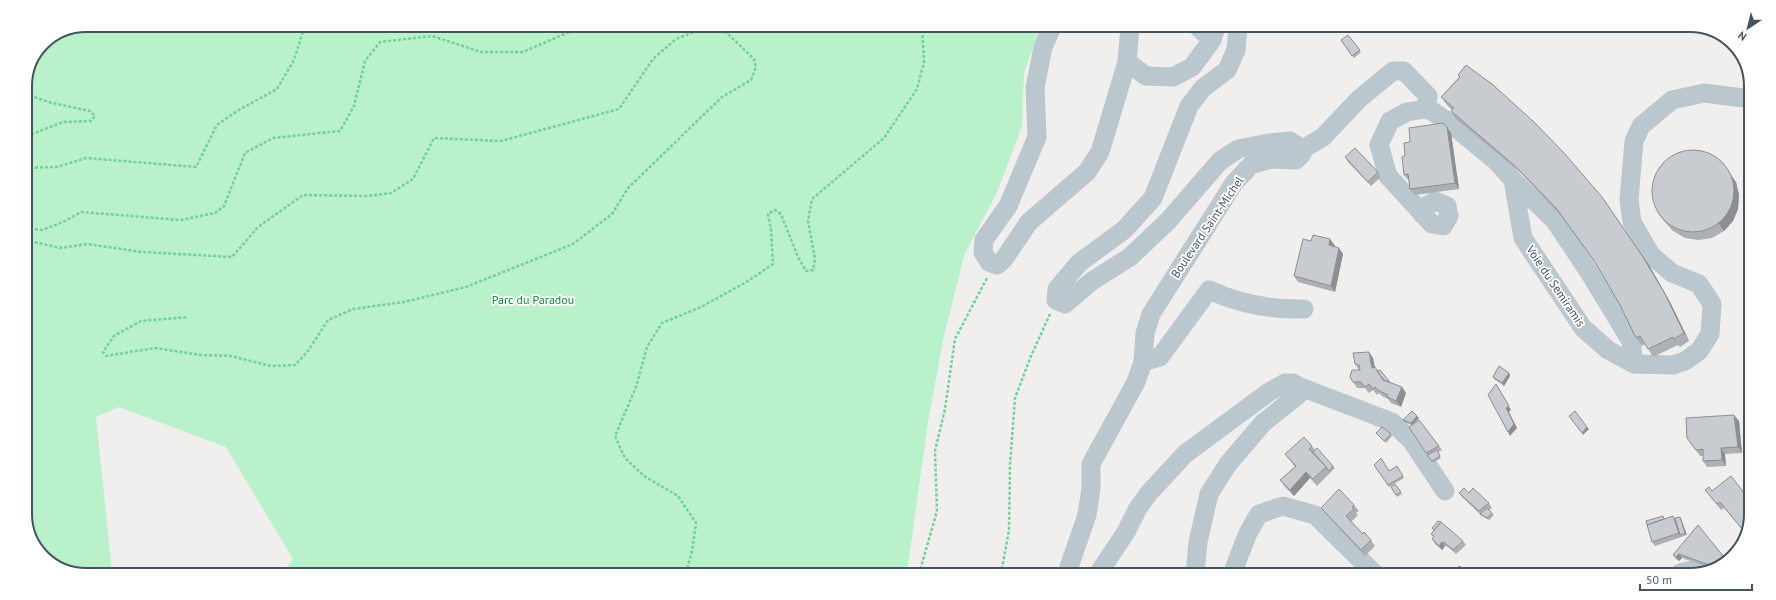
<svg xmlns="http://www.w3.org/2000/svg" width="1776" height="600" viewBox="0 0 1776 600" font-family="'PT Sans',sans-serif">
  <rect width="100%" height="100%" fill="#f1eeee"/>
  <path fill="#b9f1ca" d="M86 25 1040 27 1024 73 1022 126 997 192 965 253 943 341 928 422 907 573 283 572 293 559 226 447 119 407 96 417 112 572H66L38 551 25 519V82L43 43Z"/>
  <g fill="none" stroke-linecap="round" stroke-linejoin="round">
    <path stroke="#70d199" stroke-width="2.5" stroke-dasharray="3 2" stroke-linecap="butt" d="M25 94 52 103 90 111 95 116 91 121 63 122 32 134H25
      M25 168 57 167 86 158 196 167 217 125 237 111 277 89 294 60 305 25
      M25 228 42 230 63 222 81 212 181 220 215 213 224 206 245 153 273 138 340 131 354 106 365 61 380 42 432 36 481 52H523L583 26
      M25 240 60 248 87 244 142 252 232 257 258 227 303 195 368 196 391 193 413 179 434 138 501 141 619 109 653 59 676 39 704 28 727 33 754 59 756 67 751 80 722 97 628 188 612 214 573 244 466 287 404 302 353 309 328 320 308 351 295 365 271 366 231 356 200 355 155 348 106 356 103 352 114 336 141 321 188 317
      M686 573 692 551 696 523 678 496 644 476 625 458 615 436 636 387 647 347 662 323 701 307 748 281 773 264 771 229 768 214 775 210 781 214 798 257 806 271 813 270 815 259 808 221 812 199 884 138 917 89 924 62 922 27
      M919 574 937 511 935 451 945 409 955 339 987 278
      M1001 574 1009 530 1010 464 1015 398 1031 356 1050 314"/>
    <path stroke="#bbc7ce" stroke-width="19" d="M1052 27 1043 47 1035 88 1037 137 1008 206 984 240 983 252 989 262 997 265 1004 259 1029 222 1087 172 1100 152 1127 62
      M1130 27 1127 62 1146 76 1173 77 1192 67 1212 40 1216 27
      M1198 27 1212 40
      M1303 149 1323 137 1359 99 1393 71H1404L1428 96 1425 109
      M1513 180 1555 221 1589 272 1631 341 1634 364
      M1422 214 1428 205 1435 201 1447 206 1449 216 1443 226 1432 224 1388 176 1379 145 1390 121 1407 112 1425 109 1432 111 1450 123 1497 162 1513 180 1523 238 1583 328 1608 350 1634 364 1673 365 1685 361 1699 351 1710 334 1712 304 1699 284 1672 273 1651 255 1632 222 1629 200 1634 141 1641 126 1672 100 1704 93 1751 99
      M1143 362 1160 357 1209 290C1240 304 1270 310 1304 309
      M1298 386 1392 422 1411 440 1445 491
      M1680 573 1701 568 1705 570
      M1069 574V567L1087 515 1091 488V464L1136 382 1143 362 1145 333 1151 314 1234 183 1251 165 1271 159 1296 160 1302 154 1303 149 1290 141 1269 143 1238 149 1220 161 1168 221 1130 257 1092 281 1065 304 1056 300 1057 289 1079 263 1124 230 1153 198 1189 106 1203 88 1227 70 1236 50 1238 27
      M1098 574 1126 532 1138 508 1149 493 1185 454 1269 392 1285 383H1293L1298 386V395L1263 423 1228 464 1209 494 1198 542 1195 574
      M1232 574 1248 533 1259 514 1283 506 1315 515 1375 574"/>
  </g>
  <path fill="#acafb4" d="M1348 35 1361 52 1354 58 1341 40Z
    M1466 65 1649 265 1670 302 1689 341 1680 347 1678 345 1653 357 1645 344 1642 346 1636 338 1620 305 1596 264 1561 216 1522 174 1456 119 1451 111 1452 110 1447 105 1441 97 1459 77 1458 75Z
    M1451 133 1459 189 1415 195 1410 189 1409 181 1404 175 1405 156 1410 142Z
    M1345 157 1378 172 1381 177 1371 186 1348 162Z
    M1736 182 1739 195 1738 209 1733 221 1724 231 1712 238 1698 240 1685 238 1673 231 1664 221 1658 213Z
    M1330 239 1335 246 1334 247 1343 254 1335 292 1298 282 1294 276 1311 241Z
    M1373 358 1375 368 1377 371 1390 382 1402 387 1406 393 1401 407 1391 403 1388 399 1382 396 1379 393 1377 395 1373 390 1369 393 1365 388H1357L1353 382 1359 370 1355 364Z
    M1509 373 1510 376 1504 386 1494 379 1493 377Z
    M1419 418 1413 424 1439 446 1442 450 1438 452 1441 458 1433 463 1426 453 1412 425 1404 422 1403 420Z
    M1739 421 1742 453 1725 454 1726 466 1707 467 1703 461V456H1700L1687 438Z
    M1376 433 1391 434 1392 436 1386 443Z
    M1312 446 1315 450 1333 466 1335 468 1317 486 1310 478 1294 496 1285 487 1280 480 1295 467 1285 454Z
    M1374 465 1389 471 1397 466 1404 478 1389 487Z
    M1395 484 1402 494 1397 497 1391 487Z
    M1705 490 1712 491 1748 498V534L1747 535 1724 508 1721 510Z
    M1459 493H1469L1489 503 1492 508 1489 510 1494 515 1489 520 1482 516 1462 497Z
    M1354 505 1359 511 1356 513 1358 515 1351 522 1363 534 1371 540 1375 546 1365 556 1326 514 1321 508Z
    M1663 516 1665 519 1675 518 1681 519 1687 535 1655 546 1652 542Z
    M1698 525 1727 563 1710 568 1682 558 1679 561 1676 559 1673 555Z
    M1432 528 1463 541 1466 545 1456 554 1448 547 1445 546 1442 550 1435 544 1432 539 1434 537 1431 534 1434 530Z
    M1437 571 1438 573 1436 574H1432Z"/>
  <path fill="#8c8f92" d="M1447 127 1451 133 1459 189 1455 183Z
    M1723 163 1736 182 1739 195 1738 209 1733 221 1724 231 1718 223Z
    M1602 197 1649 265 1670 302 1689 341 1684 333Z
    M1330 239 1335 246 1333 251 1329 245Z
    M1339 248 1343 254 1335 292 1331 286Z
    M1369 352 1373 358 1375 368 1386 384 1389 381 1390 383 1388 386 1372 368Z
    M1509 373 1510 376 1504 386 1502 383Z
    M1496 384 1511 410 1509 412 1517 428 1510 436 1508 432Z
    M1402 387 1406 393 1401 407 1396 401Z
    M1734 415 1739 421 1742 453 1738 447Z
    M1417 416 1419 418 1412 425 1411 423Z
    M1587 427 1589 429 1583 435 1582 433Z
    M1721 448 1725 454 1726 466 1722 460Z
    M1306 472 1310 478 1294 496 1290 490Z
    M1680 517 1681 519 1687 535 1685 533Z
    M1442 542 1445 546 1442 550 1439 546Z
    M1679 554 1682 558 1679 561 1676 557Z"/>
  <path fill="#c8ccd1" stroke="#8c8f92" d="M1348 35 1360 50 1352 56 1341 40Z
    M1466 65 1492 84 1535 123 1565 154 1602 197 1643 257 1665 294 1684 333 1674 339 1673 337 1648 349 1640 336 1636 338 1620 305 1595 262 1556 208 1516 167 1451 111 1454 108 1441 97 1460 77 1458 75Z
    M1443 123 1447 127 1455 183 1410 189 1408 174 1404 175 1402 157 1405 156 1404 143 1410 142 1409 128Z
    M1355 148 1378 172 1368 182 1345 157Z
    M1652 191a41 41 0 1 1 82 0a41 41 0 1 1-82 0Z
    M1313 235 1330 239 1329 245 1339 248 1331 286 1294 276 1303 239 1311 241Z
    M1369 352 1372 368 1375 367 1383 380 1402 387 1396 401 1387 397 1388 395 1378 390 1375 387 1373 389 1369 384 1365 387 1361 382H1353L1350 377 1352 370H1360L1359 365 1355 364 1353 353Z
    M1499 366 1509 373 1502 383 1493 377Z
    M1380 370 1389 381 1388 382 1384 380 1377 371Z
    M1496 384 1509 406 1506 408 1514 424 1508 432 1488 395Z
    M1412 411 1417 416 1411 423 1403 420Z
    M1575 411 1587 427 1582 433 1569 416Z
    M1734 415 1738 447 1721 448 1722 460 1703 461V449L1696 450 1687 438 1686 418Z
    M1419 420 1439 446 1426 453 1409 427Z
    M1382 427 1391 434 1384 441 1376 433Z
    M1304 437 1312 446 1309 449 1326 467 1313 479 1306 472 1290 490 1280 480 1296 466 1285 454Z
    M1317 448 1333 466 1329 471 1326 467 1313 452Z
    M1437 450 1440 456 1432 461 1427 455Z
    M1381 458 1389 471 1397 466 1403 476 1388 485 1374 465Z
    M1731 476 1748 498V534L1747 535 1720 502 1717 504 1705 490 1709 487 1712 491Z
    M1395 484 1401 492 1396 495 1391 487Z
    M1464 488 1469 493 1473 488 1489 503 1479 511 1459 493Z
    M1339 489 1354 505 1352 507 1354 509 1346 516 1363 534 1364 532 1371 540 1361 550 1321 508Z
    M1487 508 1492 513 1487 518 1480 514Z
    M1663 516 1664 519 1647 525 1646 521Z
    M1673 516 1679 533 1652 542 1647 525Z
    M1680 517 1685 533 1680 535 1675 518Z
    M1438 521 1441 522 1434 530 1432 528Z
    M1441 522 1463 541 1453 550 1445 543 1442 542 1439 546 1432 539 1434 536 1431 534Z
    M1698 525 1728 562 1727 563 1715 567 1679 554 1676 557 1673 555Z
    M1460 566 1469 575H1447L1449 572Z
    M1433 567 1437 571 1433 574 1429 571Z"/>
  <g text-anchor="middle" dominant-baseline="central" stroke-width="3.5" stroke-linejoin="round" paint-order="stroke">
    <g font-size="12" fill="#45545d" stroke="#fff">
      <text transform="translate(1207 227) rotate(-56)">Boulevard Saint-Michel</text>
      <text transform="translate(1556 286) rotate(56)">Voie du Semiramis</text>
    </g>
    <g font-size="12" fill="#128240" stroke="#fff">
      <text x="533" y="299">Parc du Paradou</text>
    </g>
  </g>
  <path d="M0 0H1776V600H0ZM86 32H1690A54 54 0 0 1 1744 86V514A54 54 0 0 1 1690 568H86A54 54 0 0 1 32 514V86A54 54 0 0 1 86 32Z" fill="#fff" fill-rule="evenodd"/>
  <path fill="none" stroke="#45545d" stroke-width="2" d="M86 32H1690A54 54 0 0 1 1744 86V514A54 54 0 0 1 1690 568H86A54 54 0 0 1 32 514V86A54 54 0 0 1 86 32Z"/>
  <g transform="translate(1748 28) rotate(215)" stroke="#ffffff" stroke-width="3" paint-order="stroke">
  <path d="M0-3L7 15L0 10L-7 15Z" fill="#45545d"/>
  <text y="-6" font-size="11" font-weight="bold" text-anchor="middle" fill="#45545d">N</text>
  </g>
  <path d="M1640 584v6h112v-6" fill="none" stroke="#45545d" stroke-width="2"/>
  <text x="1646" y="584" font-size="12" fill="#45545d" stroke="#ffffff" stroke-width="3" paint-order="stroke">50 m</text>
</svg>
